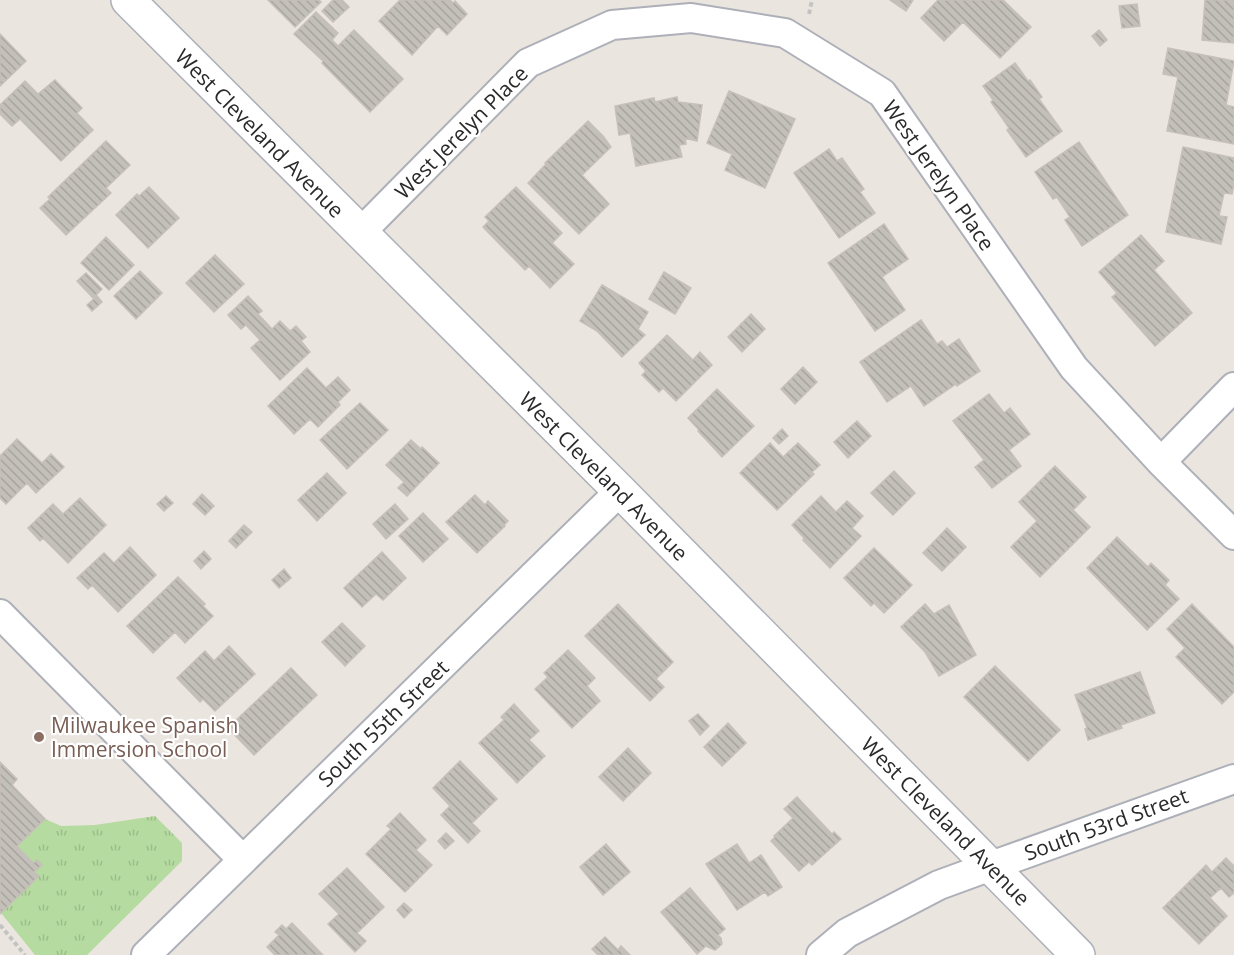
<svg xmlns="http://www.w3.org/2000/svg" width="1234" height="955" viewBox="0 0 1234 955" font-family="'Open Sans',sans-serif">
  <defs>
    <pattern id="grass-tufts" width="24" height="20" patternUnits="userSpaceOnUse" patternTransform="scale(1.5)"><rect width="24" height="20" fill="#b5dba0"/><path d="M3 7l-1-3M5 7V3M7 7l1-3M15 17l-1-3M17 17v-4M19 17l1-3" fill="none" stroke="#9cbc8a"/></pattern>
    <pattern id="building-back-hatch" width="6" height="6" patternUnits="userSpaceOnUse" patternTransform="scale(1.5)"><rect width="6" height="6" fill="#c3bfb9"/><path d="M-1 5l2 2M0 0l6 6M5-1l2 2" fill="none" stroke="#a8a49f"/></pattern>
  </defs>
  <rect width="100%" height="100%" fill="#eae5de"/>
  <path fill="url(#grass-tufts)" d="M155 816 182 843V861L87 955H35L1 913 38 877 34 872 41 865 37 860 33 863 17 846 45 819 61 826 95 825Z"/>
  <path fill="url(#building-back-hatch)" stroke="#c6c0b8" stroke-width="1.5" d="M268 0H319L321 2 295 27Z
    M333 0H342L349 7 333 22 322 11Z
    M400 0H450L453 3 455 1 467 14 447 35 438 26 412 55 379 21Z
    M890 0H913L906 11Z
    M938 0H1003L1031 27 1000 58 963 22 944 41 921 18Z
    M1205 0H1234V43L1202 40Z
    M1137 4 1140 26 1122 28 1119 6Z
    M316 12 338 33 332 40 338 46 354 30 403 79 370 112 322 63 323 61 294 34Z
    M1099 30 1107 40 1100 46 1092 36Z
    M0 34 26 61 0 86Z
    M1168 48 1234 61 1226 105 1234 107V144L1167 131 1178 77 1163 74Z
    M1015 63 1028 81 1030 80 1042 97 1039 99 1062 131 1026 157 1007 130 1009 128 991 102 993 100 983 86Z
    M55 80 82 108 77 113 93 130 61 161 20 119 12 126 0 114V105L25 81 38 94Z
    M729 91 795 119 765 188 725 170 732 154 707 143Z
    M677 97 678 102 702 105 697 141 685 138 686 144 679 145 682 157 636 166 630 133 619 135 615 106 654 98 655 102Z
    M588 121 603 136 611 147 582 175 609 204 579 234 528 183 546 164 545 163Z
    M106 141 130 165 106 188 111 193 66 235 40 208 50 199 48 197Z
    M1079 142 1128 215 1082 246 1065 220 1070 217 1057 197 1053 199 1035 172Z
    M1183 147 1234 158V184L1232 194 1224 193 1219 216 1227 217 1221 244 1166 232Z
    M829 149 837 161 842 158 864 189 860 192 875 213 839 238 794 173Z
    M149 187 179 218 148 248 116 215 137 194 139 196Z
    M516 187 562 233 552 243 574 264 550 288 529 266 525 270 483 227 489 221 485 217Z
    M884 224 908 259 882 277 905 310 875 331 828 263Z
    M1141 235 1164 261 1154 270 1192 313 1155 346 1112 297 1117 293 1099 272Z
    M106 237 134 265 109 290 81 263Z
    M215 255 244 284 214 312 186 283Z
    M140 271 162 293 136 319 114 296Z
    M664 272 691 288 675 314 649 299Z
    M86 273 102 289 93 298 77 281Z
    M602 285 648 312 638 329 645 335 622 357 597 331 580 321Z
    M97 296 102 302 92 311 87 305Z
    M248 296 262 311 258 314 272 329 280 321 290 331 296 326 306 337 301 341 310 352 280 380 251 348 260 340 246 325 241 329 228 315Z
    M751 314 765 329 742 352 728 337Z
    M921 320 937 344 942 341 947 347 959 339 980 371 957 386 956 384 924 406 911 386 887 402 860 362Z
    M667 335 693 360 700 352 712 365 676 401 663 388 659 392 642 375 646 371 639 363Z
    M803 367 817 382 795 404 781 389Z
    M307 368 326 388 338 377 350 390 338 402 340 405 318 427 310 419 294 434 268 406Z
    M717 389 754 426 722 457 698 431 699 430 688 418Z
    M989 394 1004 413 1010 408 1030 434 1009 450 1021 466 992 488 975 467 984 460 953 421Z
    M360 403 388 430 347 469 320 440Z
    M857 421 871 436 848 458 834 442Z
    M782 429 788 436 779 444 773 438Z
    M17 439 42 463 51 454 64 467 36 493 27 483 6 504 0 498V456Z
    M411 440 421 449 422 447 439 463 407 496 398 488 404 482 386 465Z
    M770 443 783 457 798 443 820 465 812 472 814 474 777 510 740 473Z
    M1055 466 1086 497 1073 510 1090 527 1040 577 1011 547 1037 521 1019 502Z
    M894 471 915 493 893 515 871 493Z
    M327 473 346 493 317 521 298 500Z
    M202 494 214 506 205 515 193 504Z
    M475 495 485 505 488 501 508 521 504 525 505 526 477 553 446 522Z
    M166 496 173 503 164 511 157 504Z
    M821 496 836 512 847 501 863 516 852 528 861 536 830 568 803 540 804 538 792 525Z
    M80 498 106 525 68 563 43 538 40 541 28 528 53 504 63 514Z
    M395 504 408 519 386 539 373 524Z
    M423 513 448 539 423 562 399 536Z
    M244 525 252 532 236 548 229 541Z
    M947 528 966 547 942 571 923 553Z
    M1117 537 1148 567 1151 563 1169 580 1165 585 1179 599 1147 630 1087 568Z
    M130 547 156 575 118 612 92 585 88 589 77 578 104 553 114 563Z
    M874 548 912 585 884 613 874 603 871 606 844 578Z
    M204 551 211 559 201 569 194 561Z
    M382 552 406 578 383 600 376 594 362 607 344 588Z
    M284 569 291 578 279 588 272 580Z
    M178 577 205 604 203 606 213 616 185 643 175 632 153 653 127 626Z
    M618 604 673 662 656 679 664 687 650 701 585 636Z
    M925 604 934 614 949 605 976 655 939 676 925 652 901 627Z
    M1192 604 1234 647V692L1222 704 1176 657 1185 648 1167 629Z
    M342 623 365 646 345 666 322 642Z
    M229 646 255 674 215 711 203 699 200 702 177 678 205 651 214 661Z
    M568 650 595 678 587 686 600 701 572 728 535 689 548 677 544 673Z
    M995 666 1060 730 1028 761 964 697Z
    M291 668 317 695 254 755 228 728Z
    M1140 672 1155 713 1121 725 1122 728 1088 740 1085 729 1087 728 1075 695Z
    M514 704 539 731 529 740 545 756 517 783 479 743 504 720 501 717Z
    M698 714 709 726 700 735 689 721Z
    M728 723 746 743 722 766 704 747Z
    M628 748 651 773 623 801 599 777Z
    M460 761 497 799 472 823 480 831 468 843 441 815 450 806 433 788Z
    M0 762 17 779 12 785 45 819 17 846 33 863 37 860 42 865 34 872 39 876 0 914Z
    M797 797 832 834 834 832 841 839 812 865 809 862 799 871 771 841 775 837 774 836 793 818 784 809Z
    M400 813 426 840 416 850 432 865 405 892 366 854 391 829 387 826Z
    M446 833 454 841 445 849 438 841Z
    M606 844 630 872 603 895 580 867Z
    M737 844 749 863 761 855 782 887 768 896 765 892 737 910 706 864Z
    M1226 858 1234 866V893L1229 897 1221 888 1210 898 1227 916 1199 944 1163 908 1206 865 1212 872Z
    M347 868 384 907 357 933 366 941 355 952 328 924 339 914 319 894Z
    M690 888 725 929 718 935 721 938 722 944 715 950 706 946 697 954 661 912Z
    M404 903 412 910 404 918 397 910Z
    M292 923 323 955H275L267 947 279 935 275 932 282 925 286 929Z
    M605 937 618 950 621 946 630 955H598L592 949Z"/>
  <g fill="none" stroke-linecap="round" stroke-linejoin="round">
    <g stroke="#aeb0b9" stroke-width="32">
      <path id="minor" d="M360 233 528 63 612 25 691 18 785 33 882 93 1074 368 1161 462 1234 535
        M1161 462 1234 387
        M0 614 243 860
        M146 955 620 491
        M821 955 847 933 939 885 991 866 1234 779"/>
    </g>
    <g stroke="#aeb0b9" stroke-width="36">
      <path id="tertiary" d="M128 0 620 491 1078 955"/>
    </g>
    <path stroke="#c3c3c3" stroke-width="4" stroke-dasharray="4.5 3" stroke-linecap="butt" d="M809 14 812 0
      M0 925 25 955"/>
    <use href="#minor" stroke="#fff" stroke-width="28"/>
    <use href="#tertiary" stroke="#fff" stroke-width="33"/>
  </g>
  <circle fill="#8d6e63" stroke="#fff" stroke-width="2" cx="39" cy="737" r="6"/>
  <g text-anchor="middle" dominant-baseline="central" stroke-width="4.5" stroke-linejoin="round" paint-order="stroke">
    <g font-size="21" fill="#2a2a2a" stroke="#fff">
      <text transform="translate(461 132) rotate(-45)">West Jerelyn Place</text>
      <text transform="translate(260 133) rotate(45)">West Cleveland Avenue</text>
      <text transform="translate(939 175) rotate(55)">West Jerelyn Place</text>
      <text transform="translate(604 476) rotate(45)">West Cleveland Avenue</text>
      <text transform="translate(383 723) rotate(-44)">South 55th Street</text>
      <text transform="translate(946 821) rotate(45)">West Cleveland Avenue</text>
      <text transform="translate(1106 824) rotate(-20)">South 53rd Street</text>
    </g>
    <g font-size="21" fill="#785e54" stroke="#fff" text-anchor="start">
      <text x="51" y="725">Milwaukee Spanish<tspan x="51" dy="24">Immersion School</tspan></text>
    </g>
  </g>
</svg>
